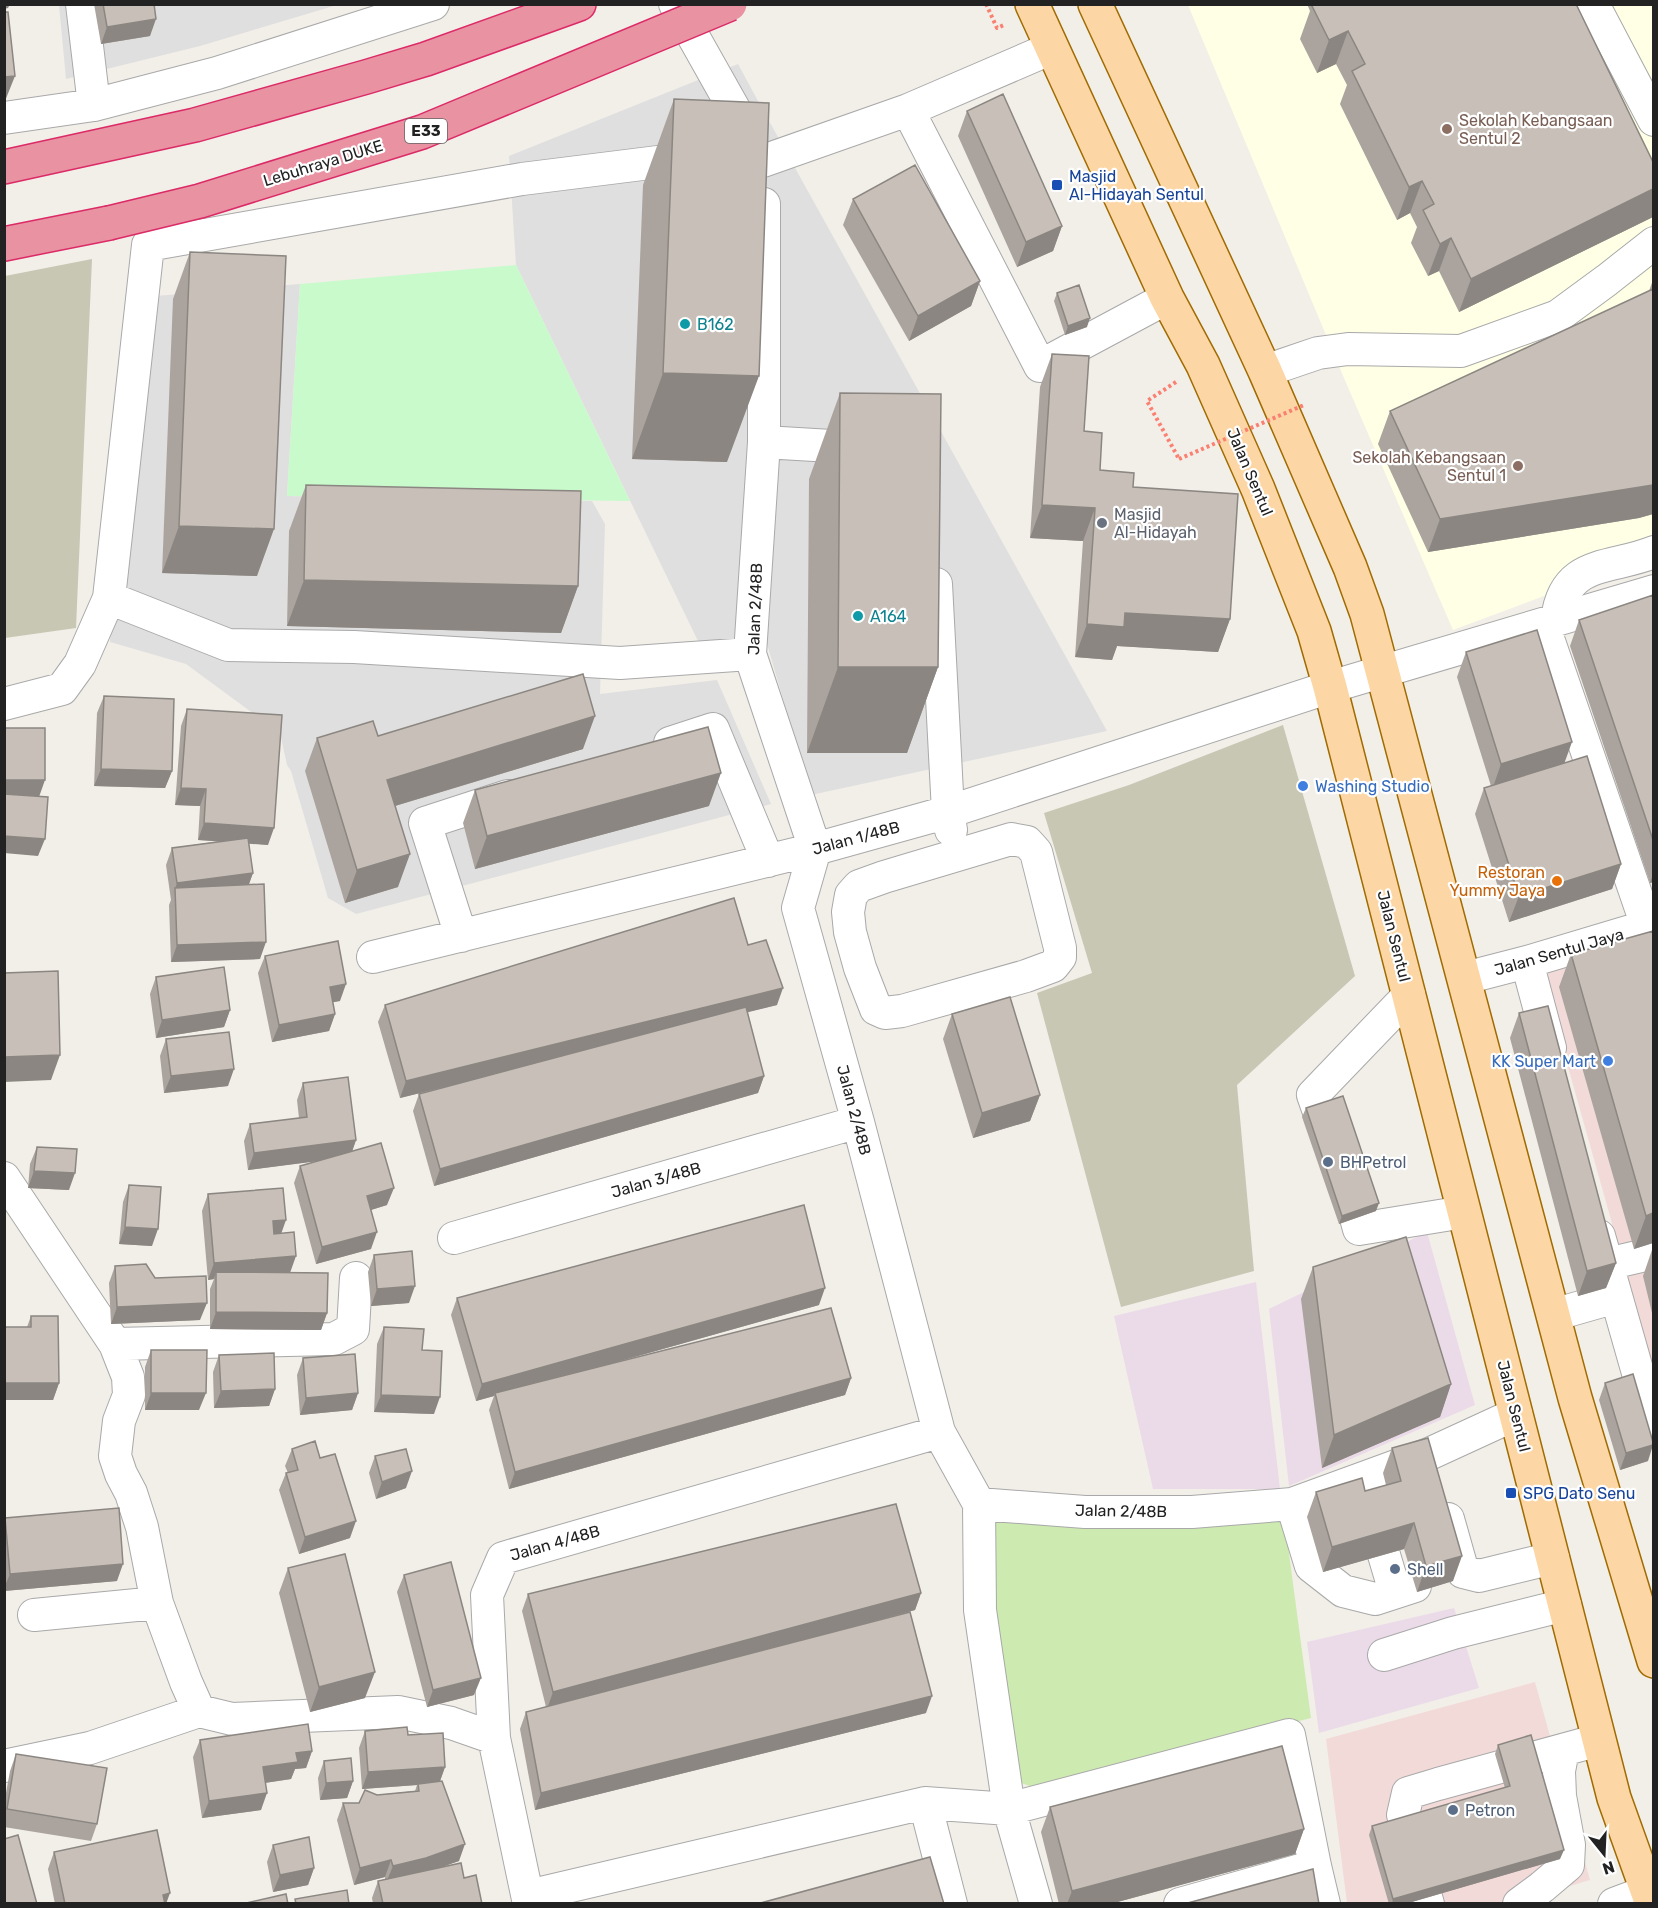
<svg xmlns="http://www.w3.org/2000/svg" width="1658" height="1908" viewBox="0 0 1658 1908" font-family="Rubik,sans-serif">
  <rect width="100%" height="100%" fill="#f2efe9"/>
  <path fill="#e0dfdf" d="M59 5H337L200 46 66 79Z
    M738 64 758 101 1107 731 811 795 765 637 698 641 516 265 509 156Z
    M300 284 287 496 592 501 605 524 600 694 717 680 771 804 356 914 328 898 291 771 287 765 280 733 186 664 110 642 131 298Z"/>
  <path fill="#f2dad9" d="M1653 937V1369L1541 971Z
    M1535 1682 1590 1880 1513 1903H1347L1326 1739Z"/>
  <path fill="#ebdbe8" d="M1427 1232 1475 1405 1289 1486 1269 1309Z
    M1256 1282 1280 1489H1153L1114 1316Z
    M1454 1608 1479 1688 1319 1733 1307 1642Z"/>
  <path fill="#ffffe5" d="M1188 5H1653V555L1453 630 1344 378Z"/>
  <path fill="#c7c7b4" d="M92 259 76 628 5 638V276Z
    M1283 725 1355 976 1237 1085 1254 1271 1121 1307 1037 993 1092 973 1044 813 1129 785Z"/>
  <path fill="#cdebb0" d="M1284 1516 1311 1718 1035 1788 1013 1780 985 1519Z"/>
  <path fill="#c8facc" d="M516 265 630 501 287 496 300 284Z"/>
  <g fill="none" stroke-linecap="round" stroke-linejoin="round">
    <g stroke="#a9a9a9" stroke-width="34">
      <path id="minor" d="M82 4 94 105
        M675 4 751 139
        M1593 4 1654 120
        M908 110 1040 366 1167 298
        M4 118 94 105 217 73 433 4
        M764 204V442L750 654 815 849 798 908 858 1122 939 1432 979 1504 1085 1512H1192L1292 1504 1429 1454 1516 1414
        M1265 371 1318 353 1348 349 1461 351 1558 316 1607 280 1654 243
        M764 442 865 448
        M936 584 948 812 951 830
        M1557 620C1564 559 1610 570 1654 552
        M1543 624 1647 926
        M750 654 620 663 354 647 228 645 109 598 148 245 522 179 658 162 763 161 908 110 1052 48
        M4 704 62 689 80 664 109 598
        M670 743 713 729 768 861
        M1011 839 1027 842 1036 852 1060 948V957L1053 966 1026 976 902 1011 885 1013 876 1009 860 968 850 932 848 912 851 895 859 886 884 877Z
        M461 936 425 823 508 796
        M373 957 815 849 948 812 1330 687 1654 591
        M1527 962 1550 1048
        M1465 978 1527 962 1654 924
        M1319 1112 1313 1095 1409 995
        M4 1178 115 1344 128 1377 129 1395 119 1421 115 1456 121 1474 131 1493 142 1527 157 1603 186 1682 199 1711 232 1719 398 1712 451 1723 494 1738
        M1356 1218 1359 1229 1464 1212
        M1599 1236 1654 1429
        M454 1238 858 1122
        M1607 1264 1654 1253
        M1553 1315 1616 1297
        M115 1344 334 1339 353 1329 356 1278
        M979 1504 980 1610 1009 1809 1036 1904
        M1292 1504 1311 1566 1343 1591 1375 1599 1415 1586
        M1448 1519 1463 1572 1479 1576 1553 1558
        M1384 1555 1395 1592
        M34 1615 157 1603
        M1384 1655 1453 1633 1565 1605
        M4 1766 90 1748 199 1711
        M925 1803 951 1904
        M528 1896 925 1803 1009 1809 1289 1735 1315 1866 1324 1904
        M529 1904 494 1738 487 1595 503 1558 939 1432
        M1180 1904 1315 1866
        M1428 1904 1403 1815 1408 1793 1438 1784 1599 1740
        M1519 1904 1542 1887 1568 1865 1569 1845 1560 1796 1559 1771 1563 1750
        M1614 1904 1654 1889"/>
    </g>
    <g stroke="#a06b00" stroke-width="36">
      <path id="major" d="M1032 4 1167 298 1203 365 1258 489 1314 631 1330 687 1614 1798 1652 1904
        M1095 4 1265 371 1350 567 1367 614 1575 1398 1654 1661"/>
    </g>
    <g stroke="#dc2a67" stroke-width="36">
      <path id="highway" d="M4 167 195 125 366 77 426 59 579 4
        M4 244 109 223"/>
    </g>
    <path stroke="#fa8072" stroke-width="4" stroke-dasharray="3 3" stroke-linecap="butt" d="M986 4 997 28 1004 25
      M1176 382 1147 401 1179 459"/>
    <use href="#minor" stroke="#fff" stroke-width="32"/>
    <use href="#major" stroke="#fcd6a4" stroke-width="33"/>
    <use href="#highway" stroke="#e892a2" stroke-width="33"/>
    <g stroke="#dc2a67" stroke-width="36" stroke-linecap="butt">
      <path id="highway-bridge" d="M109 223 200 201 422 132 730 4"/>
    </g>
    <path stroke="#fa8072" stroke-width="4" stroke-dasharray="3 3" stroke-linecap="butt" d="M1179 459 1304 405"/>
    <use href="#highway-bridge" stroke="#e892a2" stroke-width="33"/>
  </g>
  <path fill="#aba49e" d="M94 4H154L150 36 101 44Z
    M1307 4H1576L1653 217 1459 312 1439 271 1428 276 1411 243 1417 227 1410 213 1397 220 1340 104 1347 85 1336 64 1317 73 1300 39 1310 11Z
    M674 99 727 462 632 459 643 185Z
    M967 111 1062 226 1053 251 1017 267 958 136Z
    M853 199 980 281 971 306 909 341 843 225Z
    M190 252 257 576 162 573 173 299Z
    M1653 280V514L1639 518 1428 552 1378 444 1390 411 1649 291Z
    M1057 293 1087 327 1065 335 1054 301Z
    M1052 354 1100 470 1133 487 1230 619 1218 652 1117 646 1112 660 1075 657 1083 541 1030 538 1040 387Z
    M840 393 938 667 907 753H807L809 479Z
    M306 485 578 586 561 633 287 626 289 531Z
    M1653 595V882L1650 883 1570 646 1579 620Z
    M1466 652 1564 763 1621 864 1612 889 1509 922 1475 814 1484 788 1491 786 1457 677Z
    M104 696 172 771 165 788 94 786 97 713Z
    M187 709 268 845 249 843 253 873 248 885 260 959 171 962 169 905 171 900 166 865 172 848 220 841 198 840 200 806 175 805 181 726Z
    M378 736 583 749 395 806 398 887 345 903 305 771 317 738Z
    M475 790 709 806 475 869 463 823Z
    M1653 931V1243L1634 1249 1559 987 1571 954Z
    M748 945 777 1005 747 1012 764 1076 758 1093 434 1186 413 1111 419 1094 484 1077 400 1098 378 1022 385 1005Z
    M265 956 340 1001 332 1002 335 1014 329 1031 272 1042 258 973Z
    M156 977 230 1010 224 1027 156 1038 150 994Z
    M1519 1013 1616 1263 1606 1288 1578 1296 1510 1038Z
    M952 1014 1040 1095 1030 1121 973 1138 943 1039Z
    M166 1039 228 1086 164 1093 160 1056Z
    M303 1083 356 1140 352 1152 387 1205 371 1210V1249L316 1264 294 1183 300 1166 316 1161 248 1170 244 1141 250 1124 299 1118 297 1100Z
    M1306 1108 1376 1211 1339 1224 1302 1117Z
    M37 1147 69 1190 28 1188 30 1164Z
    M129 1185 152 1246 119 1244 123 1202Z
    M208 1194 281 1233 290 1273 327 1313 321 1330 210 1329V1289L214 1279 208 1280 202 1211Z
    M1653 1247V1317L1643 1276Z
    M374 1255 409 1303 371 1306 368 1272Z
    M115 1266 155 1278 200 1320 111 1324 109 1283Z
    M1313 1267 1451 1384 1440 1417 1322 1468 1301 1299Z
    M457 1298 819 1305 603 1366 851 1378 845 1395 509 1489 489 1410 494 1396 476 1401 451 1315Z
    M31 1316 59 1383 53 1400 27 1327Z
    M384 1327 422 1350 434 1414 374 1412 377 1344Z
    M151 1350 199 1410H145V1367Z
    M219 1355 275 1389 269 1406 214 1408 213 1372Z
    M303 1358 358 1393 352 1410 300 1415 297 1375Z
    M1605 1383 1648 1461 1620 1470 1599 1400Z
    M1392 1448 1453 1581 1417 1592 1404 1549 1323 1572 1307 1517 1316 1492 1365 1491 1386 1485 1383 1473Z
    M292 1449 320 1458 350 1538 299 1554 279 1490 286 1473H288L285 1466Z
    M375 1456 406 1488 376 1499 369 1473Z
    M5 1518 117 1581 4 1591Z
    M288 1568 365 1698 310 1712 279 1593Z
    M404 1575 474 1695 427 1707 397 1592Z
    M921 1593 915 1610 821 1635 926 1713 535 1810 520 1729 526 1712 546 1707 522 1611 528 1594Z
    M365 1731 408 1735 445 1767 440 1781 459 1861 440 1867 464 1878 482 1904H373L372 1898 378 1881 385 1879V1877L354 1885 337 1820 343 1803H359L377 1795 415 1791 417 1785 362 1789 359 1748Z
    M200 1740 312 1751 306 1768 295 1769 291 1779 265 1783 261 1810 202 1818 193 1757Z
    M1498 1745 1560 1859 1405 1904H1389L1369 1835 1372 1826 1505 1788 1495 1754Z
    M16 1754 97 1824 91 1841 4 1827V1804L10 1771Z
    M324 1761 353 1781 347 1798 320 1800 318 1778Z
    M1050 1807 1304 1829 1295 1854 1110 1904H1059L1041 1832Z
    M273 1845 314 1868 308 1885 273 1892 267 1862Z
    M54 1852 166 1904H55L48 1869Z"/>
  <path fill="#8b8681" d="M4 4H10L8 8 4 9Z
    M156 19 150 36 101 44 107 27Z
    M1348 31 1336 64 1317 73 1329 40Z
    M15 76 5 101H4V77Z
    M1422 181 1410 213 1397 220 1409 187Z
    M1653 189V217L1459 312 1471 279Z
    M1062 226 1053 251 1017 267 1026 242Z
    M1451 238 1439 271 1428 276 1440 244Z
    M980 281 971 306 909 341 918 316Z
    M1090 318 1087 327 1065 335 1068 326Z
    M663 373 759 376 727 462 632 459Z
    M1653 485V514L1639 518 1428 552 1440 519Z
    M1042 505 1095 508 1083 541 1030 538Z
    M179 526 274 529 257 576 162 573Z
    M304 580 578 586 561 633 287 626Z
    M1125 613 1230 619 1218 652 1117 646 1112 660 1075 657 1087 624Z
    M838 667H938L907 753H807Z
    M595 716 583 749 375 812 387 780Z
    M1572 742 1563 767 1492 790 1501 764Z
    M101 769 172 771 165 788 94 786Z
    M721 773 709 806 475 869 487 836Z
    M4 780H45L39 797H4Z
    M181 788 206 789 200 806 175 805Z
    M204 823 274 828 268 845 198 840Z
    M4 836 45 839 38 856 4 853Z
    M410 854 398 887 345 903 357 870Z
    M1621 864 1612 889 1509 922 1519 896Z
    M253 873 247 890 175 888 171 900 177 883Z
    M1653 874V882L1650 883Z
    M266 942 260 959 171 962 177 945Z
    M346 984 340 1001 323 1004 330 987Z
    M783 988 777 1005 400 1098 406 1081Z
    M230 1010 224 1027 156 1038 162 1020Z
    M335 1014 329 1031 272 1042 279 1025Z
    M60 1055 51 1080 4 1082V1057Z
    M234 1069 228 1086 164 1093 171 1076Z
    M764 1076 758 1093 434 1186 440 1169Z
    M1040 1095 1030 1121 973 1138 982 1113Z
    M356 1140 350 1157 248 1170 254 1153Z
    M34 1171 75 1173 69 1190 28 1188Z
    M394 1188 387 1205 361 1213 367 1196Z
    M1379 1203 1376 1211 1339 1224 1342 1216Z
    M1653 1213V1243L1634 1249 1646 1216Z
    M286 1220 280 1237 267 1238 273 1221Z
    M125 1227 158 1229 152 1246 119 1244Z
    M377 1232 371 1249 316 1264 322 1247Z
    M296 1256 290 1273 216 1272 214 1279 208 1280 214 1263Z
    M1616 1263 1606 1288 1578 1296 1587 1271Z
    M415 1286 409 1303 371 1306 377 1289Z
    M825 1288 819 1305 496 1396 495 1393 494 1396 476 1401 482 1384Z
    M207 1303 200 1320 111 1324 117 1307Z
    M216 1312 327 1313 321 1330 210 1329Z
    M851 1378 845 1395 509 1489 515 1472Z
    M4 1383H59L53 1400H4Z
    M1451 1384 1440 1417 1322 1468 1334 1435Z
    M275 1389 269 1406 214 1408 221 1391Z
    M151 1393H206L199 1410H145Z
    M358 1393 352 1410 300 1415 306 1398Z
    M381 1395 440 1397 434 1414 374 1412Z
    M1653 1445 1648 1461 1620 1470 1626 1453Z
    M412 1471 406 1488 376 1499 382 1482Z
    M356 1521 350 1538 299 1554 305 1537Z
    M1414 1523 1404 1549 1323 1572 1332 1547Z
    M1462 1556 1453 1581 1417 1592 1426 1566Z
    M123 1564 117 1581 4 1591V1588L10 1574Z
    M921 1593 915 1610 547 1709 553 1692Z
    M375 1672 365 1698 310 1712 319 1687Z
    M481 1678 474 1695 427 1707 433 1690Z
    M932 1696 926 1713 535 1810 541 1793Z
    M312 1751 306 1768 295 1769 291 1779 257 1784 263 1767 296 1753Z
    M445 1767 439 1784H418L417 1785 362 1789 368 1772Z
    M353 1781 347 1798 320 1800 326 1783Z
    M267 1793 261 1810 202 1818 209 1801Z
    M1304 1829 1295 1854 1110 1904H1067L1072 1891Z
    M465 1844 459 1861 420 1875 386 1883 393 1866Z
    M1564 1850 1560 1859 1405 1904H1392L1393 1899Z
    M391 1860 385 1877 354 1885 360 1868Z
    M314 1868 308 1885 273 1892 280 1875Z
    M170 1893 166 1904H160L163 1895Z"/>
  <path fill="#c7bfb8" stroke="#8b8681" stroke-width="1.5" d="M103 4H154L156 19 107 27Z
    M1315 4H1576L1653 162V189L1471 279 1451 238 1440 244 1423 210 1434 204 1422 181 1409 187 1352 71 1365 64 1348 31 1329 40 1312 6Z
    M4 12H8L15 76 4 77Z
    M1003 94 1062 226 1026 242 967 111Z
    M674 99 769 103 759 376 663 373Z
    M915 165 980 281 918 316 853 199Z
    M190 252 286 256 274 529 179 526Z
    M1079 285 1090 318 1068 326 1057 293Z
    M1653 289V485L1440 519 1390 411Z
    M1052 354 1089 356 1084 431 1102 433 1100 470 1134 473 1133 487 1238 494 1230 619 1125 613 1124 627 1087 624 1095 508 1042 505Z
    M840 393 941 394 938 667H838Z
    M306 485 581 491 578 586 304 580Z
    M1653 595V840L1579 620Z
    M1537 630 1572 742 1501 764 1466 652Z
    M583 674 595 716 387 780 410 854 357 870 317 738 373 721 378 736Z
    M104 696 174 699 172 771 101 769Z
    M187 709 282 715 274 828 204 823 206 789 181 788Z
    M708 727 721 773 487 836 475 790Z
    M4 728H45V780H4Z
    M1587 756 1621 864 1519 896 1484 788Z
    M4 794 48 797 45 839 4 836Z
    M248 838 253 873 177 883 172 848Z
    M264 884 266 942 177 945 175 888Z
    M734 898 748 945 766 940 783 988 406 1081 385 1005Z
    M1653 931V1213L1646 1216 1571 954Z
    M338 941 346 984 330 987 335 1014 279 1025 265 956Z
    M224 967 230 1010 162 1020 156 977Z
    M58 971 60 1055 4 1057V973Z
    M1010 997 1040 1095 982 1113 952 1014Z
    M1548 1006 1616 1263 1587 1271 1519 1013Z
    M746 1007 764 1076 440 1169 419 1094Z
    M229 1032 234 1069 171 1076 166 1039Z
    M348 1077 356 1140 254 1153 250 1124 307 1117 303 1083Z
    M1343 1096 1379 1203 1342 1216 1306 1108Z
    M381 1143 394 1188 367 1196 377 1232 322 1247 300 1166Z
    M37 1147 77 1149 75 1173 34 1171Z
    M129 1185 161 1187 158 1229 125 1227Z
    M283 1188 286 1220 273 1221 274 1234 294 1232 296 1256 214 1263 208 1194Z
    M804 1205 825 1288 482 1384 457 1298Z
    M1406 1237 1451 1384 1334 1435 1313 1267Z
    M412 1251 415 1286 377 1289 374 1255Z
    M146 1264 155 1278 206 1276 207 1303 117 1307 115 1266Z
    M216 1272 328 1273 327 1313 216 1312Z
    M831 1308 851 1378 515 1472 495 1393Z
    M31 1316H58L59 1383H4V1327H31Z
    M384 1327 424 1329 422 1350 442 1351 440 1397 381 1395Z
    M151 1350H207L206 1393H151Z
    M274 1353 275 1389 221 1391 219 1355Z
    M355 1354 358 1393 306 1398 303 1358Z
    M1633 1374 1653 1442V1445L1626 1453 1605 1383Z
    M1428 1438 1462 1556 1426 1566 1414 1523 1332 1547 1316 1492 1362 1478 1365 1491 1401 1481 1392 1448Z
    M315 1441 320 1458 335 1454 356 1521 305 1537 286 1473 298 1470 292 1449Z
    M406 1449 412 1471 382 1482 375 1456Z
    M896 1504 921 1593 553 1692 528 1594Z
    M119 1508 123 1564 10 1574 5 1518Z
    M345 1554 375 1672 319 1687 288 1568Z
    M451 1562 481 1678 433 1690 404 1575Z
    M910 1612 932 1696 541 1793 526 1712Z
    M308 1724 312 1751 296 1753 298 1762 263 1767 267 1793 209 1801 200 1740Z
    M407 1727 408 1735 443 1733 445 1767 368 1772 365 1731Z
    M1531 1735 1564 1850 1393 1899 1372 1826 1510 1786 1498 1745Z
    M1282 1746 1304 1829 1072 1891 1050 1807Z
    M16 1754 107 1768 97 1824 7 1809Z
    M351 1758 353 1781 326 1783 324 1761Z
    M442 1781 465 1844 426 1858 393 1866 391 1860 360 1868 343 1803H359L365 1790 377 1795 419 1791 418 1784Z
    M157 1830 170 1893 163 1895 165 1904H65L54 1852Z
    M18 1835 37 1904H4V1839Z
    M309 1837 314 1868 280 1875 273 1845Z
    M930 1857 944 1904H757Z
    M461 1863 464 1878 476 1875 482 1904H383L378 1881Z
    M1313 1869 1319 1904H1184Z
    M347 1890 349 1904H296L295 1899Z
    M286 1894 288 1904H242Z"/>
  <g fill="#8d6e63" stroke="#fff" stroke-width="2">
    <circle cx="1447" cy="129" r="6"/>
    <circle cx="1518" cy="466" r="6"/>
  </g>
  <g fill="#1a4fb4" stroke="#fff" stroke-width="2">
    <rect x="1051" y="179" width="12" height="12" rx="3"/>
    <rect x="1505" y="1487" width="12" height="12" rx="3"/>
  </g>
  <g fill="#0f9aa8" stroke="#fff" stroke-width="2">
    <circle cx="685" cy="324" r="6"/>
    <circle cx="858" cy="616" r="6"/>
  </g>
  <circle fill="#6b7280" stroke="#fff" stroke-width="2" cx="1102" cy="523" r="6"/>
  <g fill="#3f7fe0" stroke="#fff" stroke-width="2">
    <circle cx="1303" cy="786" r="6"/>
    <circle cx="1608" cy="1061" r="6"/>
  </g>
  <circle fill="#e8710a" stroke="#fff" stroke-width="2" cx="1557" cy="881" r="6"/>
  <g fill="#5c6f8a" stroke="#fff" stroke-width="2">
    <circle cx="1328" cy="1162" r="6"/>
    <circle cx="1395" cy="1569" r="6"/>
    <circle cx="1453" cy="1810" r="6"/>
  </g>
  <g text-anchor="middle" dominant-baseline="central" stroke-width="4.5" stroke-linejoin="round" paint-order="stroke">
    <rect fill="#fff" stroke="#646464" stroke-width="1.5" x="405" y="119" width="42" height="24" rx="4.5"/>
    <g font-size="15" font-weight="bold" fill="#222">
      <text x="426" y="131">E33</text>
    </g>
    <g font-size="16" fill="#785e54" stroke="#fff" text-anchor="start">
      <text x="1459" y="120">Sekolah Kebangsaan<tspan x="1459" dy="18">Sentul 2</tspan></text>
      <text x="1506" y="457" text-anchor="end">Sekolah Kebangsaan<tspan x="1506" dy="18">Sentul 1</tspan></text>
    </g>
    <g font-size="16" fill="#222" stroke="#fff">
      <text transform="translate(323 163) rotate(-17)">Lebuhraya DUKE</text>
      <text transform="translate(1250 472) rotate(67)">Jalan Sentul</text>
      <text transform="translate(755 609) rotate(-88)">Jalan 2/48B</text>
      <text transform="translate(856 838) rotate(-15)">Jalan 1/48B</text>
      <text transform="translate(1394 936) rotate(76)">Jalan Sentul</text>
      <text transform="translate(1559 952) rotate(-16)">Jalan Sentul Jaya</text>
      <text transform="translate(854 1110) rotate(75)">Jalan 2/48B</text>
      <text transform="translate(656 1180) rotate(-16)">Jalan 3/48B</text>
      <text transform="translate(1514 1406) rotate(76)">Jalan Sentul</text>
      <text transform="translate(1121 1511) rotate(1)">Jalan 2/48B</text>
      <text transform="translate(555 1543) rotate(-16)">Jalan 4/48B</text>
    </g>
    <g font-size="16" fill="#164399" stroke="#fff" text-anchor="start">
      <text x="1069" y="176">Masjid<tspan x="1069" dy="18">Al-Hidayah Sentul</tspan></text>
      <text x="1523" y="1493">SPG Dato Senu</text>
    </g>
    <g font-size="16" fill="#0d838f" stroke="#fff" text-anchor="start">
      <text x="697" y="324">B162</text>
      <text x="870" y="616">A164</text>
    </g>
    <g font-size="16" fill="#5b616d" stroke="#fff" text-anchor="start">
      <text x="1114" y="514">Masjid<tspan x="1114" dy="18">Al-Hidayah</tspan></text>
    </g>
    <g font-size="16" fill="#366cbe" stroke="#fff" text-anchor="start">
      <text x="1315" y="786">Washing Studio</text>
      <text x="1596" y="1061" text-anchor="end">KK Super Mart</text>
    </g>
    <g font-size="16" fill="#c56008" stroke="#fff" text-anchor="end">
      <text x="1545" y="872">Restoran<tspan x="1545" dy="18">Yummy Jaya</tspan></text>
    </g>
    <g font-size="16" fill="#4e5e75" stroke="#fff" text-anchor="start">
      <text x="1340" y="1162">BHPetrol</text>
      <text x="1407" y="1569">Shell</text>
      <text x="1465" y="1810">Petron</text>
    </g>
  </g>
  <rect width="1658" height="1908" fill="none" stroke="#222222" stroke-width="12"/>
  <g transform="translate(1604 1854) rotate(162)" stroke="#ffffff" stroke-width="4.5" paint-order="stroke">
  <path d="M0-4.5L10 22L0 15L-10 22Z" fill="#222222"/>
  <text y="-9" font-size="16" font-weight="bold" text-anchor="middle" fill="#222222">N</text>
  </g>
</svg>
